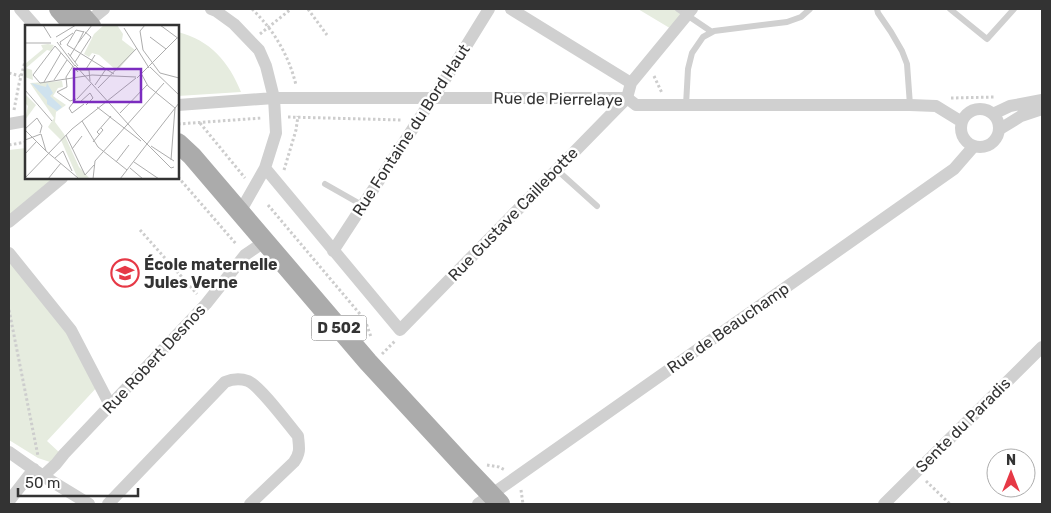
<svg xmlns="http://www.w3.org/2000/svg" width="1051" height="513" viewBox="0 0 1051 513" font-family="Rubik,sans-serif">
  <rect width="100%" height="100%" fill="#fff"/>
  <path fill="#e6ecdf" d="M638 9H692L673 30Z
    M178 32C210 40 229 62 241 92L178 96Z
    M26 148V178H62L9 221V150Z
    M9 253 75 338 99 385 47 441 60 453 56 464 38 458 9 440Z"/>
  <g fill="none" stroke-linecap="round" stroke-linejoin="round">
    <path stroke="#cdcdcd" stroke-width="3" stroke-dasharray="2.5 2.5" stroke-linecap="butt" d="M252 9C274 30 289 56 296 85
      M308 9 327 35
      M260 34 291 9
      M9 73 20 76
      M654 76 662 93
      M951 98 995 97
      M14 110 19 84 26 58
      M288 117 402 120
      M200 123 245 178
      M178 124 262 118
      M9 145 26 142
      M284 170 296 130 298 116
      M178 177 237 245
      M268 205 365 320 371 337
      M140 230 197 294
      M9 310 38 456
      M382 354 395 341
      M487 465 499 467 505 470
      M926 481 950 504
      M521 490 523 504"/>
    <path stroke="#d0d0d0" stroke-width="6" d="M678 9 712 32
      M877 9 878 13 891 32 902 51 907 64 910 105
      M950 9 987 39 1014 9
      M686 105 688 69 692 53 703 37 714 31 787 22 801 17 810 9
      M557 170 597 206
      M325 184 362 205"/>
    <path stroke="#d0d0d0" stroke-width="12" d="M20 9 35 26
      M211 9 216 11 234 24 259 50 266 66 274 98 276 133 265 168 240 212
      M511 9 631 83
      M83 26 104 9
      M178 105 274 98H627L636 105H910L936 106 962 122
      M961 128a19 19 0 1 1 38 0a19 19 0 1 1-38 0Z
      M993 114 1010 106 1042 100
      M9 124 26 121
      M1000 129 1021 116 1042 109
      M265 168 400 330 627 98 631 83 692 9
      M9 222 62 178
      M333 251 455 64 489 9
      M9 253 71 330 110 405
      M9 452 43 476 89 504
      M43 476 56 464 64 454 206 304 245 255 264 242
      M9 501 34 469
      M108 504 225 382C232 379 240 378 248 381 260 386 288 424 298 436 299 447 301 452 294 462L250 504
      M478 504 954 169 974 146
      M884 504 1042 347"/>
    <path stroke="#ababab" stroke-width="20" d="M59 9 74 26
      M76 9 91 26
      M178 143 192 156 368 362 464 466 500 504"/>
  </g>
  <defs>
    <g id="school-ring" transform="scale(1.4375)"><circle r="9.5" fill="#fff" stroke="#e63946" stroke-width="1.5"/><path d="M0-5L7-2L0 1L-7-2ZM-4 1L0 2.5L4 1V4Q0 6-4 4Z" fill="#e63946"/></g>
  </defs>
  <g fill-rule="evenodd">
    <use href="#school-ring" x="125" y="273"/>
  </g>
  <g text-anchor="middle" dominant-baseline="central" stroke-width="5" stroke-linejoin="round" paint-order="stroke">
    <rect fill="#fff" stroke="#707070" stroke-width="1" x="311.5" y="315.5" width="55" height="25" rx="4"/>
    <g font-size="15" font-weight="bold" fill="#333">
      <text x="339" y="328">D 502</text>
    </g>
    <g font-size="16" fill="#333" stroke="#fff">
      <text transform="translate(558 99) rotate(1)">Rue de Pierrelaye</text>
      <text transform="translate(411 130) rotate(-57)">Rue Fontaine du Bord Haut</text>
      <text transform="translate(513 214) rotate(-46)">Rue Gustave Caillebotte</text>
      <text transform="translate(728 328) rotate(-35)">Rue de Beauchamp</text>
      <text transform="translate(154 359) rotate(-47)">Rue Robert Desnos</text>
      <text transform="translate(963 425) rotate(-45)">Sente du Paradis</text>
    </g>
    <g font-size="16" font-weight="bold" fill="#333" stroke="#fff" text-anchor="start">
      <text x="144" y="264">École maternelle<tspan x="144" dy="18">Jules Verne</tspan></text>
    </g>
  </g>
  <g transform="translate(25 25)">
    <rect width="154" height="154" fill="#fff"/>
    <path d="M79 0H92L98 9 97 15 110 25 92 46 74 30 67 28 64 32 59 29 69 9ZM23 19 29 20 26 26 22 25 1 43 7 45 8 55 0 52V39L18 24 16 20ZM37 56 38 62 33 63 28 71 41 80 31 87 30 97 39 109 54 142 65 154H53L36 115 23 102 29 93 5 58ZM0 69 11 80 0 95 3 81 0 78Z" fill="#e6ecdf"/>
    <path d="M6 58 21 62 22 58 28 68 25 71 37 82 32 86 22 79V75Z" fill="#cfe2ee"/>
    <path fill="none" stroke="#adadad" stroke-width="1" d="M18 0 26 13M120 0 115 6 118 25 135 48 154 53M135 0 154 14M99 3 124 43M59 6 53 18 67 0M59 7 51 5 42 20 89 49M31 12 51 0M125 12 141 24M32 17 50 41M0 18H26M36 20 35 17 48 8M43 28 53 41M45 31 53 18M50 37 66 12 60 7M50 40 112 109 146 143 149 142M48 41 41 52 42 62 32 67 45 76 51 74M125 42 154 70M61 44 70 30M55 45H64L65 56M53 47 30 21 8 50 15 58 67 50 111 52M117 50 123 61 150 83 146 135M112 53 152 13M29 55 42 35M19 57 36 28M70 60 81 44M73 63 112 23M0 65 27 96M51 74 44 83 47 88 59 79M52 74 66 59M55 77 65 68 68 73 61 80M72 82 116 116M95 88 122 60M57 96 73 122 102 145M0 104 12 93 17 101 15 108M0 105 21 126M41 110 60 150 69 140M75 110 72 107 86 91M0 115 16 109 21 126 53 153M68 117 78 105 76 103M122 119 154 78M126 121 149 136M47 124 57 111M0 129 11 117M30 133 38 126 47 146M91 137 104 120M109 137 134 154M105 143 118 154M0 153 47 104 111 53M23 154 36 138M68 154 70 136 139 58M95 154 122 119"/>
    <path fill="#7b2cbf" fill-opacity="0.15" stroke="#7b2cbf" stroke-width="2.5" d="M49 44H116V77H49Z"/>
    <rect width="154" height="154" fill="none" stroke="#333" stroke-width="2.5"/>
  </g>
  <rect width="1051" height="513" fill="none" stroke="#333333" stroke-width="20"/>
  <g transform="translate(1011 473)"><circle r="24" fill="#ffffff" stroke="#adadad"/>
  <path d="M0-4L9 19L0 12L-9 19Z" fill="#e63946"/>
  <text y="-8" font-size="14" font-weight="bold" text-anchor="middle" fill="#333333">N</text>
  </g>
  <path d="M18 488v8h120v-8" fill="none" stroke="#333333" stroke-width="2.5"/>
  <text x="25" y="488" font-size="15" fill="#333333" stroke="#ffffff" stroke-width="4" paint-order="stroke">50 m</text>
</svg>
